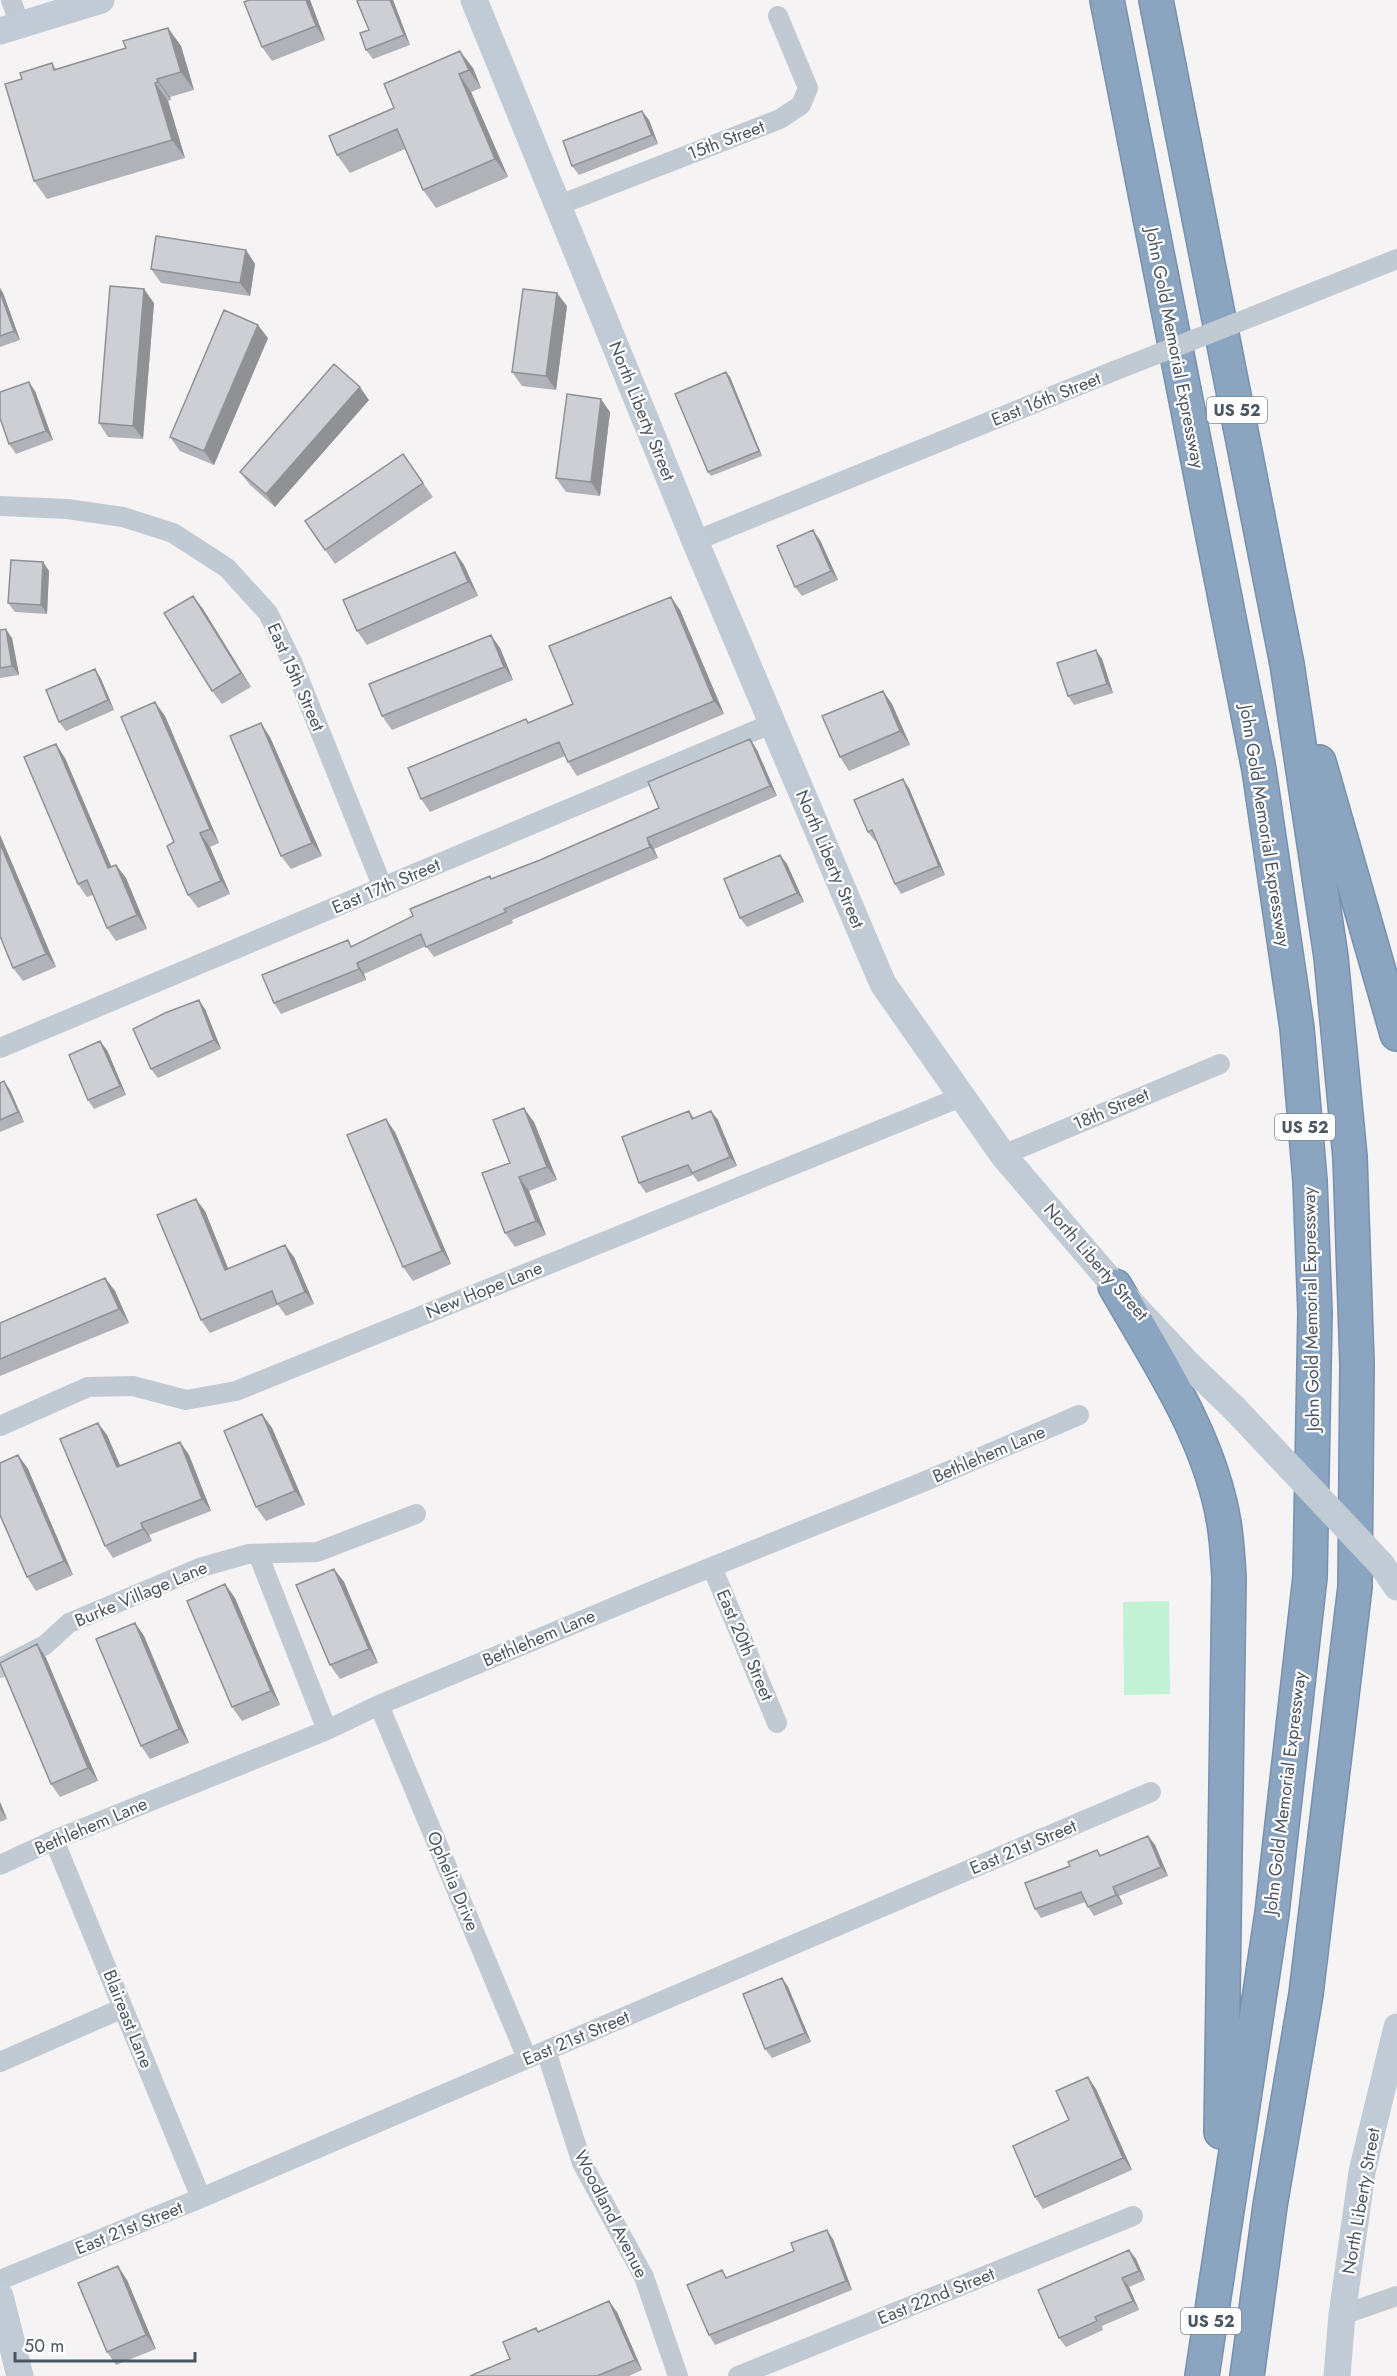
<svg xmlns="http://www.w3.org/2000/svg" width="1397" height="2376" viewBox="0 0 1397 2376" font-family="Jost,sans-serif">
  <rect width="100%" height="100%" fill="#f5f3f3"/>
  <path fill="#c3f1d5" d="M1169 1601 1170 1694 1124 1695 1123 1602Z"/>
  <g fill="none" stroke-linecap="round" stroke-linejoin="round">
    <g stroke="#7690ad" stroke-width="36">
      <path id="highway" d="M1107 0 1259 770 1297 1028 1310 1181 1315 1313 1310 1577 1272 1913 1202 2376
        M1156 0 1287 664 1331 957 1350 1157 1357 1364 1355 1587 1306 1994 1270 2206 1247 2376
        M1319 762 1397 1034
        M1115 1286C1158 1361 1210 1437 1224 1523 1227 1541 1228 1560 1229 1578L1221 2132"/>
    </g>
    <path stroke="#c1cad2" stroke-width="20" d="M11 0 20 25
      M559 205 780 119 801 105 808 88 778 16
      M1254 316 1397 259
      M0 506 67 509 123 517 173 533 227 568 268 613 293 664 383 888
      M695 541 1114 371
      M0 1048 773 723
      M1003 1155 1220 1064
      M0 1426 88 1387 133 1386 186 1400 236 1391 961 1097
      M258 1554 327 1730
      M712 1567 777 1723
      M0 1668 45 1645 69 1623 202 1567 248 1554 317 1552 416 1514
      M379 1705 527 2058
      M54 1840 201 2198
      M0 1865 54 1840 327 1730 379 1705 667 1585 923 1482 1079 1415
      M546 2051 582 2163 644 2277 678 2376
      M0 2062 123 2008
      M0 2280 201 2198 1151 1792
      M1342 2315 1397 2296
      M738 2376 1133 2216"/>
    <path stroke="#c1cbd6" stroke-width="27" d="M474 0 695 541 883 984 1003 1155 1115 1286 1188 1364 1235 1409
      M0 31 101 0
      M1381 1564 1397 1587
      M0 2296 20 2376
      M1337 2376 1342 2315 1362 2172 1397 2027"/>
    <use href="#highway" stroke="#8ba5c1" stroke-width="33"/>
    <path stroke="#c1cad2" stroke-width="20" d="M1114 371 1254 316"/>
    <path stroke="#c1cbd6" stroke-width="27" d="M1235 1409 1381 1564"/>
  </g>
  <path fill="#b0b2b7" d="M310 0 325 40 272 61 262 47Z
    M359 0H393L410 45 373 59 366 50 369 30Z
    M168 28 181 46 194 90 170 97 171 100 168 101 185 158 47 199 34 181 22 79 52 63 56 69 126 48Z
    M473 68 481 88 471 92 508 177 436 208 423 190 405 149 350 173 337 155 394 108 384 84Z
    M649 120 658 144 579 175 572 166Z
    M246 250 255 264 250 296 161 283 151 269Z
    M0 288 3 293 20 340 0 347Z
    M154 303 143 439 108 437 99 423Z
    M567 306 556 390 522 386 512 372Z
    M268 338 214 465 180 451 170 437Z
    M730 377 762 456 711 476 708 472Z
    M35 391 53 440 16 454 9 444Z
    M369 400 275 507 250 485 240 472Z
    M610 412 600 496 566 492 556 478Z
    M403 454 433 497 335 564 305 521Z
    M820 540 838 580 802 596 795 587Z
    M455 552 464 565 478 596 367 645 357 631Z
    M43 562 49 571 47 614 15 612 8 603Z
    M203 609 251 687 222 704 212 691Z
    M680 610 724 714 577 776 568 762 565 756 430 812 421 799 526 719 529 723 573 704Z
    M0 630 12 638 19 675 0 678Z
    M500 648 513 680 392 730 382 716Z
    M1102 659 1113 693 1074 705 1068 696Z
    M95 669 101 679 114 710 66 731 59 722Z
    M883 691 892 704 910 745 849 771 840 757Z
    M165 716 219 843 210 847 230 894 198 908 188 895 174 842Z
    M270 737 322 856 291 869 281 856Z
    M750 739 757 750 777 796 654 849 658 858 512 920 513 923 434 957 426 946 364 974 366 980 281 1014 274 1003 352 946 492 879 540 860 659 808Z
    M65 758 111 867 116 865 126 878 147 929 116 941 107 928 93 895 87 897 78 884Z
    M909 788 945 875 901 894 895 884 876 840 875 841 868 832Z
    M0 835 56 967 23 981 13 968 0 936Z
    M780 855 787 864 804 902 747 927 740 918Z
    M205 1009 221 1049 158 1078 151 1069Z
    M107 1050 126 1095 94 1109 88 1100Z
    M0 1083 10 1090 24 1122 0 1132Z
    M689 1111 694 1118 711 1111 718 1120 737 1166 698 1182 693 1175 646 1193 639 1183Z
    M534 1122 557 1180 529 1191 546 1235 515 1247 505 1233Z
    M395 1132 451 1264 413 1281 403 1267Z
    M205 1211 228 1269 294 1257 314 1304 286 1316 278 1305 210 1333 201 1320Z
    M105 1278 115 1291 129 1323 0 1376V1323Z
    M262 1414 272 1428 305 1505 266 1521 256 1507Z
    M107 1435 120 1466 180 1442 189 1455 211 1511 149 1535 152 1541 113 1558 105 1546Z
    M18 1455 28 1469 73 1575 36 1591 27 1577Z
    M334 1569 344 1582 378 1663 340 1679 330 1665Z
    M225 1584 235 1598 280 1705 242 1721 232 1707Z
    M135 1623 144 1636 189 1743 150 1759 141 1746Z
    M37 1644 46 1658 98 1781 60 1797 51 1784Z
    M0 1802 7 1819 0 1822Z
    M1148 1836 1155 1845 1168 1876 1119 1896 1123 1904 1094 1916 1088 1907 1085 1902 1041 1918 1035 1909 1101 1856Z
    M782 1978 788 1987 811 2042 772 2058 765 2049Z
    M1096 2089 1132 2170 1043 2209 1035 2197 1069 2120Z
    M833 2239 852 2290 715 2345 709 2335 728 2277 794 2251Z
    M1129 2250 1136 2259 1145 2280 1129 2287 1139 2310 1102 2326 1103 2330 1066 2347 1059 2338Z
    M127 2280 156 2349 116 2365 107 2352Z
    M617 2312 642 2370 629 2376H470L510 2359 538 2331Z"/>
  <path fill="#909195" d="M306 0H310L325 40 316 26Z
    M390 0H393L410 45 404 35Z
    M168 28 181 46 194 90 181 72Z
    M460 51 473 68 481 88 469 70Z
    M459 74 471 92 508 177 495 159Z
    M157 79 170 97 171 100 158 82Z
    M155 83 168 101 185 158 172 140Z
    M642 111 649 120 658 144 652 135Z
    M246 250 255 264 250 296 240 283Z
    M0 288 3 293 20 340 14 331 0 292Z
    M144 289 154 303 143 439 133 426Z
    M557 293 567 306 556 390 546 376Z
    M258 325 268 338 214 465 204 451Z
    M726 372 730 377 762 456 759 451Z
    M29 382 35 391 53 440 46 431Z
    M360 387 369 400 275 507 266 494Z
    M601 399 610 412 600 496 591 482Z
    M813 530 820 540 838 580 831 571Z
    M455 552 464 565 478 596 468 582Z
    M43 562 49 571 47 614 41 605Z
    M193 596 203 609 251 687 241 673Z
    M671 597 680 610 724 714 714 701Z
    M6 629 12 638 19 675 12 666Z
    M491 635 500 648 513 680 504 667Z
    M1096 650 1102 659 1113 693 1107 684Z
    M95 669 101 679 114 710 108 700Z
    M883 691 892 704 910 745 900 731Z
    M155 702 165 716 219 843 210 829Z
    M261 723 270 737 322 856 312 843Z
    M750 739 757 750 777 796 770 786Z
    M56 744 65 758 118 882 108 868Z
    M903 779 909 788 945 875 939 866Z
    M200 833 210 847 230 894 221 881Z
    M0 835 56 967 46 954 0 843Z
    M647 838 654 849 658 858 650 847Z
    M780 855 787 864 804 902 797 893Z
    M116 865 126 878 147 929 137 915Z
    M357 963 364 974 366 980 359 969Z
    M199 1000 205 1009 221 1049 214 1040Z
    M100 1041 107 1050 126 1095 120 1086Z
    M4 1081 10 1090 24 1122 18 1112Z
    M524 1108 534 1122 557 1180 547 1167Z
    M711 1111 718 1120 737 1166 730 1157Z
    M386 1119 395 1132 451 1264 442 1251Z
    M519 1177 529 1191 546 1235 536 1221Z
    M196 1199 205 1211 234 1283 225 1270Z
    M285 1245 294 1257 314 1304 305 1292Z
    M105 1278 115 1291 129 1323 119 1309Z
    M262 1414 272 1428 305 1505 295 1491Z
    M98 1423 107 1435 126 1479 117 1467Z
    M180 1442 189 1455 211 1511 202 1499Z
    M18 1455 28 1469 73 1575 64 1561Z
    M141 1523 149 1535 152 1541 143 1529Z
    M334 1569 344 1582 378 1663 369 1649Z
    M225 1584 235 1598 280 1705 271 1691Z
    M135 1623 144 1636 189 1743 179 1729Z
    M37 1644 46 1658 98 1781 88 1768Z
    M0 1802 7 1819 0 1809Z
    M1148 1836 1155 1845 1168 1876 1161 1867Z
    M1113 1887 1119 1896 1123 1904 1116 1895Z
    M782 1978 788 1987 811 2042 805 2033Z
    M1088 2077 1096 2089 1132 2170 1123 2158Z
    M827 2230 833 2239 852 2290 846 2281Z
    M1129 2250 1136 2259 1145 2280 1139 2271Z
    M118 2266 127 2280 156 2349 146 2335Z
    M1122 2278 1129 2287 1139 2310 1133 2301Z
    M609 2301 617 2312 642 2370 635 2360Z"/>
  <path fill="#cdcfd5" stroke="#909195" stroke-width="1.5" d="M249 0H306L316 26 262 47 244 2Z
    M359 0H390L404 35 366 50 360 33 369 30 357 1Z
    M168 28 181 72 157 79 158 82 155 83 172 140 34 181 5 84 22 79 20 73 52 63 54 70 126 48 123 41Z
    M460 51 469 70 459 74 495 159 423 190 397 129 337 155 329 136 394 108 384 84Z
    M642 111 652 135 572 166 563 141Z
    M156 236 246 250 240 283 151 269Z
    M110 286 144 289 133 426 99 423Z
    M523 289 557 293 546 376 512 372Z
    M0 292 14 331 0 336Z
    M224 310 258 325 204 451 170 437Z
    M334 364 360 387 266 494 240 472Z
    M726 372 759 451 708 472 675 394Z
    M29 382 46 431 9 444 0 418V392Z
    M567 394 601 399 591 482 556 478Z
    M403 454 423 483 325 550 305 521Z
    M813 530 831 571 795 587 777 546Z
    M455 552 468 582 357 631 343 600Z
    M11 560 43 562 41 605 8 603Z
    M193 596 241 673 212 691 164 613Z
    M671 597 714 701 568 762 559 742 421 799 408 768 526 719 528 723 573 704 549 646Z
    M6 629 12 666 0 668V630Z
    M491 635 504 667 382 716 369 684Z
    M1096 650 1107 684 1068 696 1057 663Z
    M95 669 108 700 59 722 46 690Z
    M883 691 900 731 840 757 822 716Z
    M155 702 210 829 200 833 221 881 188 895 167 846 174 842 121 717Z
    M261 723 312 843 281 856 230 736Z
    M750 739 770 786 647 838 650 847 504 909 506 912 426 947 421 934 357 963 359 969 274 1003 262 975 348 940 351 947 413 916 410 909 490 876 491 879 540 860 659 808 648 782Z
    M56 744 108 868 116 865 137 915 107 928 87 880 78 884 24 757Z
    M903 779 939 866 895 884 872 830 868 832 854 800Z
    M0 843 46 954 13 968 0 936Z
    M780 855 797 893 740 918 724 879Z
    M199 1000 214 1040 151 1069 133 1029 165 1013Z
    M100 1041 120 1086 88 1100 69 1055Z
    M4 1081 18 1112 0 1120V1083Z
    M524 1108 547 1167 519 1177 536 1221 505 1233 482 1173 510 1163 493 1120Z
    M689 1111 692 1119 711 1111 730 1157 692 1173 688 1165 639 1183 622 1137Z
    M386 1119 442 1251 403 1267 347 1135Z
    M196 1199 225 1270 285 1245 305 1292 277 1304 272 1291 201 1320 157 1215Z
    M105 1278 119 1309 0 1359V1323Z
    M262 1414 295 1491 256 1507 224 1431Z
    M98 1423 117 1467 180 1442 202 1499 141 1523 143 1529 105 1546 60 1439Z
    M18 1455 64 1561 27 1577 0 1515V1463Z
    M334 1569 369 1649 330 1665 296 1585Z
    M225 1584 271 1691 232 1707 187 1601Z
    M135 1623 179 1729 141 1746 96 1639Z
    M37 1644 88 1768 51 1784 0 1663Z
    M1148 1836 1161 1867 1113 1887 1116 1895 1088 1907 1081 1892 1035 1909 1025 1883 1070 1866 1068 1862 1097 1850 1100 1856Z
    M782 1978 805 2033 765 2049 743 1994Z
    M1088 2077 1123 2158 1035 2197 1013 2146 1069 2120 1056 2091Z
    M827 2230 846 2281 709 2335 687 2285 722 2270 726 2278 794 2251 791 2243Z
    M1129 2250 1139 2271 1122 2278 1133 2301 1095 2317 1097 2321 1059 2338 1038 2290Z
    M118 2266 146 2335 107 2352 78 2283Z
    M609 2301 635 2360 597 2376H470L510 2359 503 2342 536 2328 538 2332Z"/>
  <g text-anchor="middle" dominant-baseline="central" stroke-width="4.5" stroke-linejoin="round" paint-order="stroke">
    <g fill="#fff" stroke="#808990" stroke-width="1.5">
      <rect x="1207" y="397" width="60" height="26" rx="4.5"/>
      <rect x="1275" y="1114" width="60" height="26" rx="4.5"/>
      <rect x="1181" y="2308" width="60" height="26" rx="4.5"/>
    </g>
    <g font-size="16" font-weight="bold" fill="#4a5661">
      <text x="1237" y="410">US 52</text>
      <text x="1305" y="1127">US 52</text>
      <text x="1211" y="2321">US 52</text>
    </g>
    <g font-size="18" fill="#4a5661" stroke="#fff">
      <text transform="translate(726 140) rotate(-21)">15th Street</text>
      <text transform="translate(1175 348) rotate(79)">John Gold Memorial Expressway</text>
      <text transform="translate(1046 399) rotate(-22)">East 16th Street</text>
      <text transform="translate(642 411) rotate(68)">North Liberty Street</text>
      <text transform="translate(296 677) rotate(66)">East 15th Street</text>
      <text transform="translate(1265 826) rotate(81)">John Gold Memorial Expressway</text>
      <text transform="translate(830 859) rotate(67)">North Liberty Street</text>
      <text transform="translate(386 886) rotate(-23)">East 17th Street</text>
      <text transform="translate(1111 1109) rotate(-23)">18th Street</text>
      <text transform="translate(1096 1262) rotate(49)">North Liberty Street</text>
      <text transform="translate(484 1290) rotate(-22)">New Hope Lane</text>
      <text transform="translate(1311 1309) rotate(-91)">John Gold Memorial Expressway</text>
      <text transform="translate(989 1454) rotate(-23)">Bethlehem Lane</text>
      <text transform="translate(141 1594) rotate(-23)">Burke Village Lane</text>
      <text transform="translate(539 1638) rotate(-23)">Bethlehem Lane</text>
      <text transform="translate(745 1645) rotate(67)">East 20th Street</text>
      <text transform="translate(1285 1793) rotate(-83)">John Gold Memorial Expressway</text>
      <text transform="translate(91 1826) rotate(-23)">Bethlehem Lane</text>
      <text transform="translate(1023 1847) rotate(-23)">East 21st Street</text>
      <text transform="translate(453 1881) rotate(67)">Ophelia Drive</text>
      <text transform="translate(128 2019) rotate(68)">Blaireast Lane</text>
      <text transform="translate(576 2038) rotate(-23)">East 21st Street</text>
      <text transform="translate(1361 2201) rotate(-80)">North Liberty Street</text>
      <text transform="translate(611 2214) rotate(63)">Woodland Avenue</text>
      <text transform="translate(129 2228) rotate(-22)">East 21st Street</text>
      <text transform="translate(936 2296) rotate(-22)">East 22nd Street</text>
    </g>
  </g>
  <path d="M15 2352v9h180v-9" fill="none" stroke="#4a5661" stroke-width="3"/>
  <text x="24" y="2352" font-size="18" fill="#4a5661" stroke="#ffffff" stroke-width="4.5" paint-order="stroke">50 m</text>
</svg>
